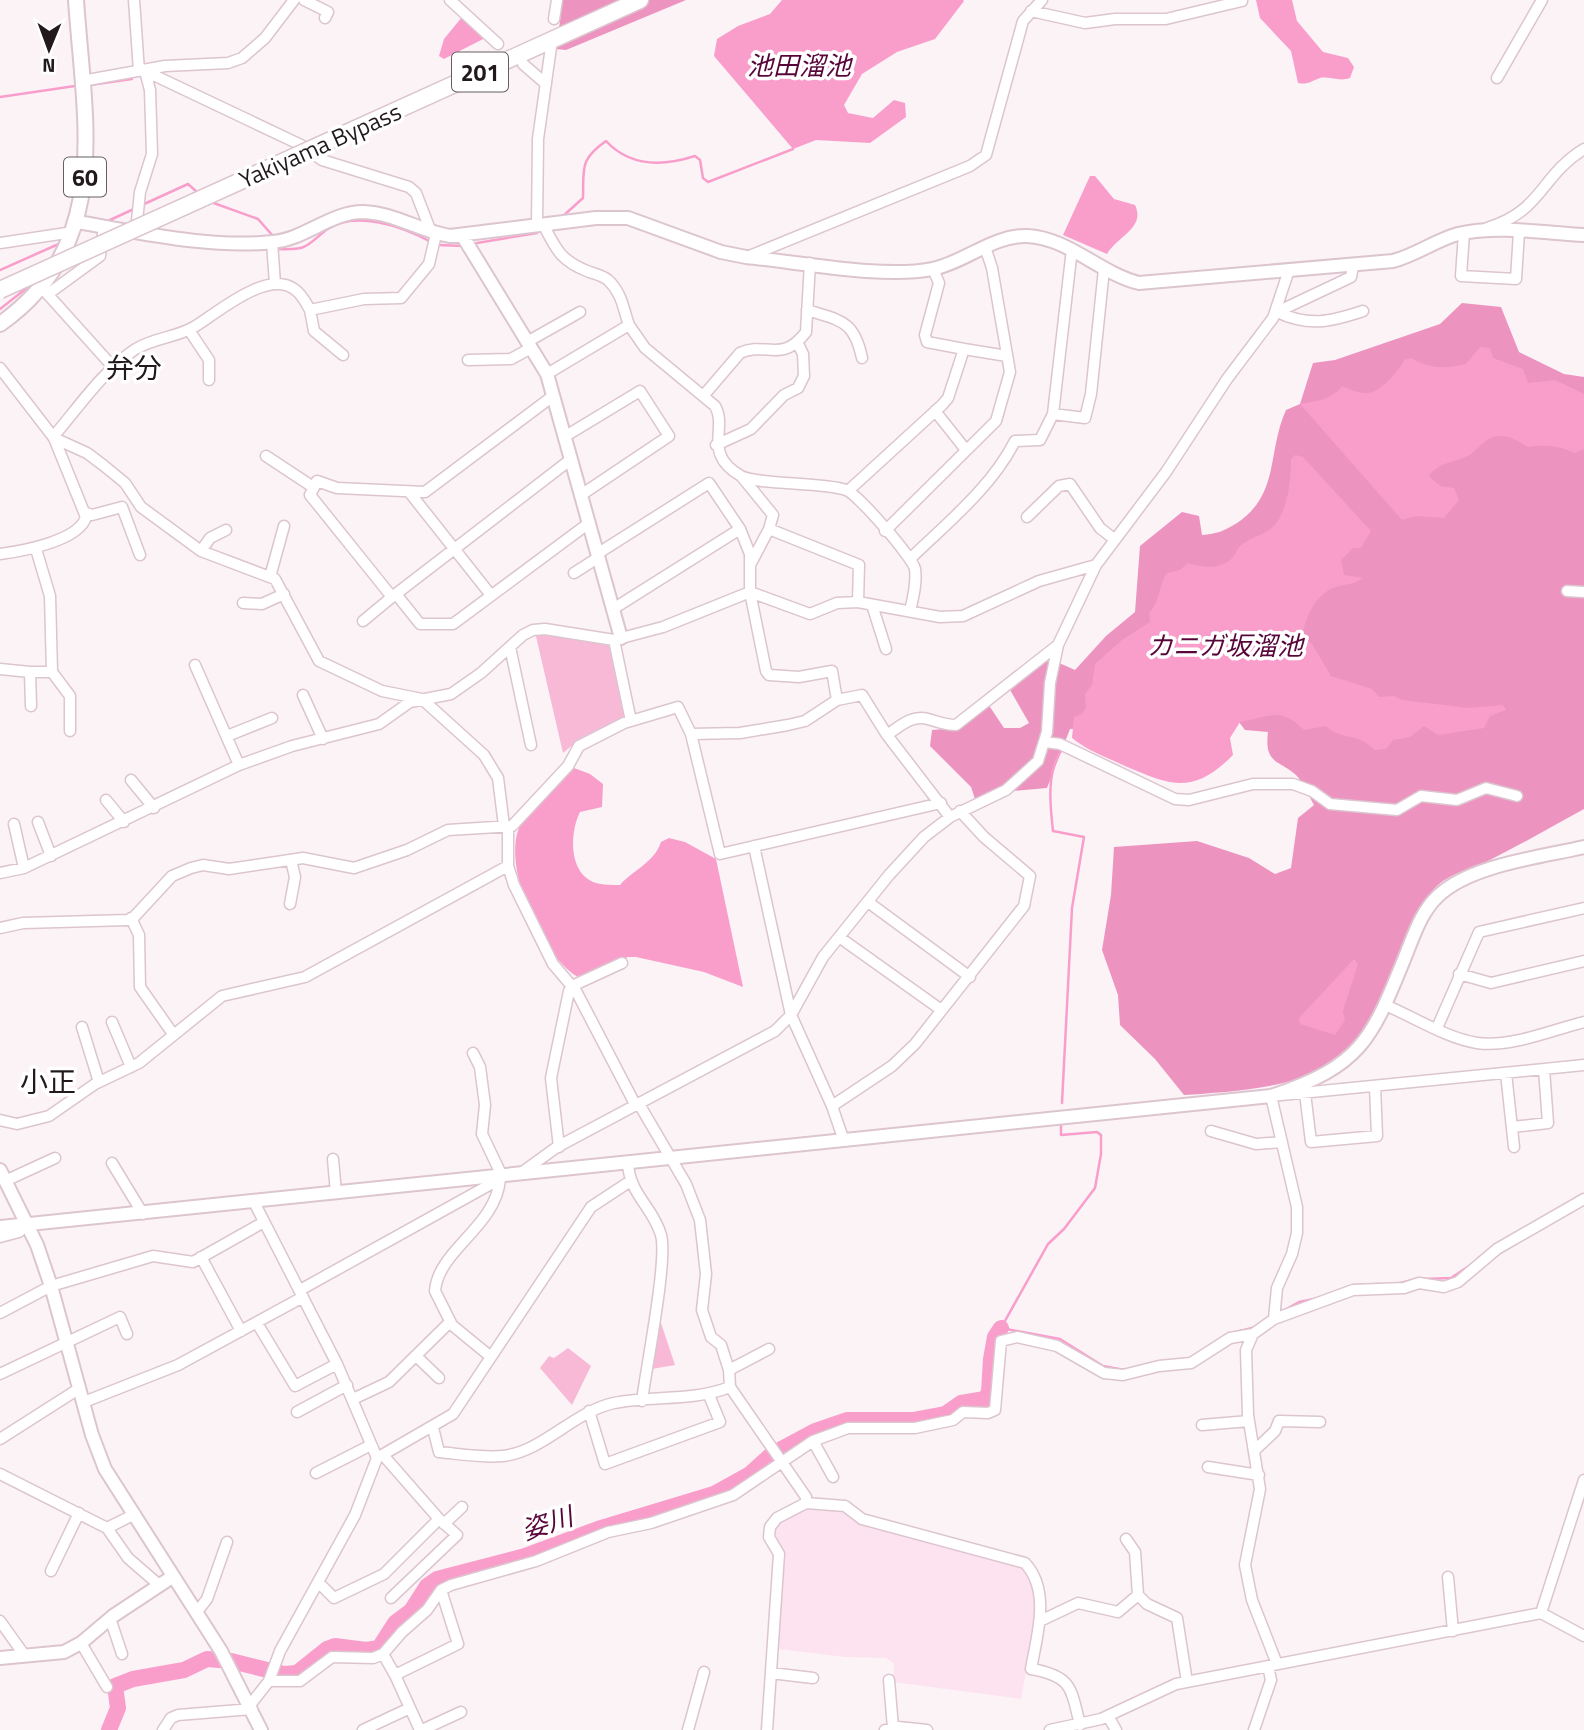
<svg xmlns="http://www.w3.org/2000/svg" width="1584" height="1730" viewBox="0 0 1584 1730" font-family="'Titillium Web','Noto Sans JP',sans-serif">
  <rect width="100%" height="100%" fill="#fcf3f7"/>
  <path fill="#fde3ef" d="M804 1507 821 1511 836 1508 1020 1565 1033 1581 1035 1622 1021 1699 893 1682 894 1664 886 1658 845 1657 778 1649 783 1555 773 1536 774 1528 779 1521Z"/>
  <path fill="#f8b9d7" d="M545 631 611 645 626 716 581 738 563 753 535 632Z
    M658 1314 675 1365 652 1369Z
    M568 1348 591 1366 572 1405 540 1368 549 1356 554 1358Z"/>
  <path fill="#ed93c0" d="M563 0H686L566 50 556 49Z
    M1462 303 1501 307 1519 352 1564 374 1584 377V809C1553 826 1522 844 1490 860 1471 870 1450 872 1434 889 1413 912 1404 946 1392 975 1383 997 1372 1021 1358 1041 1324 1088 1237 1091 1184 1095L1155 1059 1120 1025 1118 995 1102 950 1111 895 1114 847 1197 841 1249 858 1275 874 1291 868 1298 818 1314 805C1309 796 1303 782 1296 775 1279 760 1264 764 1268 732L1245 730 1239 722 1070 729 1047 788 989 793 975 799 971 787 930 746 932 730 955 728 988 704 1004 728H1020L1029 723 1009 688 1048 658 1075 670 1106 636 1135 612 1140 546 1182 512 1199 516 1202 535C1217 534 1224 531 1237 523 1280 494 1267 452 1286 410L1300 404 1313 363 1335 360 1440 324Z"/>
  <path fill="#f99ecb" d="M782 0H963L964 1 935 39 897 52 862 74 844 105 848 113 873 118 894 100 905 103 906 117 870 143 816 140 793 149 714 56 717 39 738 26 770 14Z
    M1256 0H1292L1297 21 1323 52 1348 58 1354 67 1350 78C1339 82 1330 76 1320 78 1311 81 1308 85 1298 83L1291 51 1260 18Z
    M462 17 487 37 444 59 439 56 444 39Z
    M1090 176H1095L1114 199 1135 205C1146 228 1117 236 1107 254L1063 235Z
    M1480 347 1490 348 1493 358 1523 369 1528 383 1555 380 1584 394V449L1575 453C1561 446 1544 444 1528 447 1519 441 1509 435 1498 436 1484 438 1481 447 1471 454 1457 463 1439 461 1429 476L1440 486 1454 488 1459 500 1444 518 1416 516 1402 520 1300 404C1316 401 1332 400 1342 386 1367 397 1373 396 1391 378 1397 371 1400 369 1404 360L1411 358C1429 369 1446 369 1466 364Z
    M1295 455 1303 457 1371 531 1361 548H1353L1341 560 1344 575 1363 578C1354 584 1347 584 1336 587 1316 593 1306 616 1302 636L1312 644 1331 676 1372 689 1379 697 1394 696 1402 700 1469 708 1503 705 1506 710 1490 716 1484 728 1438 735 1424 726 1410 737 1393 740 1386 749 1375 750C1356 731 1343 742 1326 726L1304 730C1280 706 1270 717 1240 722L1230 738 1233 755C1193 795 1172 786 1125 766 1106 757 1088 751 1072 738L1074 717 1082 714 1086 707 1085 694 1092 685 1095 664 1122 640 1150 622 1149 613C1161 601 1158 586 1167 573L1180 570 1188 563C1201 567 1218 570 1230 560 1235 557 1236 550 1240 546 1248 539 1260 536 1269 530 1288 517 1291 480 1291 459Z
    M574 768 590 774 603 784 602 807 580 812C570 832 568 871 593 882 601 885 611 885 620 885 634 869 654 863 661 842L669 838 685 842 716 859 743 987 704 972 636 957H628L582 979C544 962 502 869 519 828 524 815 563 781 574 768Z
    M1354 959 1358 964 1343 1011 1345 1020 1335 1035 1300 1024 1299 1018Z"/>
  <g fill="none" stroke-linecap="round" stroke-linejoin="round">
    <path stroke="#f99ecb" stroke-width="2.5" d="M90 85 132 79
      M0 97 75 86
      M208 201 258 219 273 236
      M142 205 188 184 197 192
      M562 217 583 198C584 168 579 160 606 141 630 167 664 166 695 156L700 160 703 178 708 182 793 149
      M110 220 136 208
      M471 244 537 233
      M437 245 465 246
      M278 249C308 250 305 247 326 230 355 209 404 227 431 242
      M0 270 61 243
      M0 309 33 283
      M1062 1103 1072 908 1084 837 1053 831C1050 805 1046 770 1063 748
      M1061 1123V1135L1097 1132 1101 1135V1154L1095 1188 1064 1229 1048 1244 1001 1328 1060 1339 1103 1366 1124 1370
      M1505 1239 1584 1194
      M1424 1279 1451 1278 1472 1264
      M1396 1284 1417 1279
      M1355 1285 1379 1284
      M1283 1311 1299 1302 1319 1298
      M1232 1333 1256 1327"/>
    <path stroke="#f99ecb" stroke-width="16" d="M109 1730 118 1708 115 1686 133 1679 184 1670 207 1659 231 1661 284 1674 297 1673 327 1649 335 1646 366 1650 379 1648 395 1623 411 1611 427 1586 437 1579 525 1556 598 1529 714 1494 750 1474 772 1454 815 1431 847 1420H913L945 1414 961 1403 985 1399 989 1392 991 1359 995 1337 1001 1328"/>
    <g stroke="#dcc5cf" stroke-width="13">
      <path id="minor" d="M134 0 139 71
        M304 0 328 12 325 18
        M450 0 498 44
        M1031 11 1085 23 1115 19H1166L1242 1
        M554 19 557 0
        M523 64 546 84
        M145 71 301 145 322 160 409 187 416 193 431 232
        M1497 78 1542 0
        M82 81 165 66 228 63 242 58 265 38 294 0
        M543 224C556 249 560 260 587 271 594 274 602 275 608 280 622 293 623 308 629 325
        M537 225 538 139 551 47
        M1487 228C1543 211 1540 176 1584 149
        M136 231 140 192 152 154 150 90 145 71
        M1464 233 1461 276 1516 279 1519 232
        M272 242 275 284
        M0 243 73 232
        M747 257 970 166 986 155 1023 21 1042 0
        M42 288 113 367
        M48 294 100 256 104 226
        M310 310 314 331 343 355
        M807 310C841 321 854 320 862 358
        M1277 312 1351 277 1353 266
        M1277 312C1309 327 1330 322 1363 311
        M189 330 209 360V380
        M527 342 580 312
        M964 349 1007 356
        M468 360 511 359 531 348
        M0 368 54 438 86 517C79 541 22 551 0 554
        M547 374 629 325 645 348 715 406C728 428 702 454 741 476 757 485 822 482 846 490 857 493 913 558 915 569 917 583 913 598 910 611
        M704 395 740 353C766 341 782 364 806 332L810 263
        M553 396 425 492 337 488 317 481 310 495 392 597 570 460
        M935 411 966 450
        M1053 414 1085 418 1091 394 1104 269
        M53 437C78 408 102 372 134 350 152 338 175 338 194 327 216 314 267 269 294 289 302 294 306 303 310 310L364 299 401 298 429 264 436 234
        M564 437 640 391 669 436 581 495
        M54 438 87 453 103 465 125 483 141 507 201 551 275 579 319 661 382 691 422 699 484 755 498 778 504 826
        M716 445 751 429 784 395 798 388 804 376 803 354 797 342
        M266 456 313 487
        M742 477 773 515 769 529 750 565
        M849 490 942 405 948 398 964 349 927 342 925 335 939 283 933 269
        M410 493 490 594
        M84 512 92 515 122 507 140 555
        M1027 517 1059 486 1070 484 1100 528 1114 539
        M769 529 859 565 858 602
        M885 531 996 421 1010 372 992 268 985 247
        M36 549 50 596 52 672
        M201 551 210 538 226 530
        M597 554 709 483 740 529 750 554V592L766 671 769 675 799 677 832 671 837 700
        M911 558C948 522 991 488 1015 441L1040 440 1053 414 1072 249
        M574 573 599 557
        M270 577 284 526
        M1567 591 1584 592
        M396 594 420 624H453L589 523
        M243 603 262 604 284 594
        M872 605 886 649
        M613 609 740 529
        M363 621 392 597
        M510 647 531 745
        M195 665 239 765
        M0 669 30 672 31 706
        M30 672H52L70 696V731
        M303 695 323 739
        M631 721 614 640 663 627 750 592 810 614 837 603 858 602 940 617 963 616 1039 581 1096 565
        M691 734 740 733 788 725 805 721 837 700 862 695 887 735 950 817
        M887 735C899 727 912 714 928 719 939 722 944 725 956 725L1058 645
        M227 736 272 718
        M1045 742 1060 744 1175 799 1189 800 1253 784H1293L1312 791 1330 804 1397 810 1421 796 1457 800 1486 788 1517 796
        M131 780 154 808
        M106 800 124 822
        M38 822 51 856
        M14 824 24 868
        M508 826V866L514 885 553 964 576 991 636 1106
        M754 846 791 1015 832 1106 844 1141
        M0 873 24 868 239 765 292 746 379 724 410 702 451 694 481 673 523 635 533 630 545 629 614 640
        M868 902 970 977
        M290 904 295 877 291 860
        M131 918 139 935 140 987 173 1034
        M0 928 23 923 128 920 134 917 172 876 191 868 203 865 229 869 303 858 354 868 407 850 448 830 512 826 568 766 579 746 624 723 678 707 691 734 720 854 941 803
        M839 937 940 1009
        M1459 974 1491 983 1584 961
        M1385 1005C1414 1017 1446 1038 1477 1043 1510 1048 1552 1030 1584 1022
        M112 1022 131 1067
        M82 1027 99 1082
        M1437 1028 1479 932 1584 908
        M1506 1073 1514 1147
        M1305 1093 1311 1142 1377 1136 1375 1086
        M639 1104 686 1184 700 1220 706 1274 702 1310 711 1337 721 1345 729 1370 730 1387 806 1497V1503
        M832 1106 892 1066 915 1044 1024 906 1030 876 984 837 960 811
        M0 1120 17 1124 49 1116 95 1084 139 1063 222 996 305 977 508 866
        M1512 1127 1548 1123 1544 1069
        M1211 1131 1256 1144 1282 1142
        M559 1147 551 1078 569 991 572 986 622 963
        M333 1159 336 1193
        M112 1163 143 1214
        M628 1164C630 1195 653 1207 661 1235 668 1260 646 1368 642 1401
        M521 1173 557 1147 775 1031 791 1015 823 957 889 875 924 837 950 817 1006 790 1038 761 1047 732 1050 683 1058 645 1096 565 1166 472 1227 379 1273 318 1289 270
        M5 1181 55 1158
        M254 1202 337 1364 377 1458
        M0 1237 19 1232 27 1224
        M201 1257 241 1331
        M300 1290 500 1179 502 1176 482 1134 485 1105 480 1067 473 1053
        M0 1313 51 1286 153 1256 193 1262 264 1222
        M1274 1319 1277 1288 1292 1254 1297 1233V1207L1271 1096 1584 1065
        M257 1323 295 1386 337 1364
        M416 1356 439 1378
        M491 1357 452 1325 435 1291C438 1250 496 1227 500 1179
        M729 1370 769 1349
        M0 1374 120 1317 127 1334
        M353 1399 389 1382 450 1322
        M84 1402 178 1365 303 1297
        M589 1411 605 1464 720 1422 709 1395
        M297 1412 347 1385
        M1202 1425 1249 1421
        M433 1428 439 1452C460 1454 483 1458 503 1456 544 1451 573 1412 614 1403 653 1395 691 1402 730 1387
        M0 1439 80 1388
        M813 1441 833 1477
        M1254 1451 1275 1431 1279 1421 1320 1422
        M1208 1467 1259 1475
        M316 1473 371 1445
        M0 1474 107 1528 128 1558 158 1584
        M444 1524 462 1507
        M107 1528 135 1514
        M1126 1539 1135 1552 1138 1595
        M51 1571 79 1513
        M1448 1577 1453 1631
        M319 1583 334 1598 384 1574 439 1519 383 1455
        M391 1598 457 1535 439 1519
        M196 1613 207 1599 227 1542
        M1541 1613 1584 1480
        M110 1618 122 1654
        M0 1621 25 1656
        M1040 1621 1078 1603 1118 1612 1138 1595 1147 1604 1177 1618 1187 1682
        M81 1643 107 1687
        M383 1654 395 1675
        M1277 1664 1252 1600 1245 1565 1260 1489 1248 1415 1246 1350 1253 1334 1274 1319 1353 1290 1404 1288 1419 1283 1444 1287 1458 1282 1497 1249 1584 1199
        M771 1673 813 1678
        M889 1680 893 1728
        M269 1681H300L332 1657 373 1658 383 1654 402 1632 427 1610 441 1590 451 1585 536 1561 608 1532 651 1523 733 1495 813 1441 848 1428H915L953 1420 963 1412 988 1413 995 1410 1001 1341 1017 1337 1057 1346 1104 1373 1123 1375 1159 1366 1191 1363 1230 1338 1253 1334
        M250 1705 269 1681 280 1651 355 1515 377 1458 453 1414 591 1207 629 1182
        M1108 1716 1116 1730
        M163 1730 171 1718 178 1715 252 1709
        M363 1730 410 1708
        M420 1730 395 1675 458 1644 441 1590
        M422 1730 461 1712
        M688 1730 704 1672
        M767 1730 779 1554 769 1537 770 1527 777 1518 806 1503 845 1506 862 1519 1025 1563C1051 1591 1037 1635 1031 1669 1072 1676 1071 1688 1080 1725
        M885 1730 898 1727 927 1730
        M1050 1730 1101 1719 1176 1684 1541 1613 1584 1636
        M1254 1730 1271 1680 1268 1666"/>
    </g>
    <g stroke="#dcc5cf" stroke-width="16">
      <path id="tertiary" d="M77 222C138 232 212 249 273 242 305 239 331 212 363 212 395 213 419 231 450 236L596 218H628L721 252 746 257C798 262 884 279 932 269 964 263 993 235 1027 236 1069 238 1099 273 1139 283L1393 261C1416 255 1436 240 1458 234 1498 225 1544 233 1584 235
        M462 235 547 374 621 638
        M0 1170 37 1245 51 1286 92 1435 105 1469 221 1651 261 1730
        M0 1227 1271 1096C1364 1065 1372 1038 1407 952 1415 932 1422 911 1438 896 1470 865 1541 857 1584 847
        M0 1658 64 1652 81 1643 113 1616 172 1577"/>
    </g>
    <g stroke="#dcc5cf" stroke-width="18">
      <path id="primary" d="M0 324C114 244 84 120 76 0"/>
    </g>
    <g stroke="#dcc5cf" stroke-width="19">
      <path id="trunk" d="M320 145 640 0"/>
    </g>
    <use href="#minor" stroke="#fff" stroke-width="10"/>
    <use href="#tertiary" stroke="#fff" stroke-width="12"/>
    <use href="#primary" stroke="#fff" stroke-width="14"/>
    <use href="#trunk" stroke="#fff" stroke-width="16"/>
    <g stroke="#dcc5cf" stroke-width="19" stroke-linecap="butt">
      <path id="trunk-bridge" d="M0 290 320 145"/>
    </g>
    <use href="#trunk-bridge" stroke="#fff" stroke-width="16"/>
  </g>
  <g text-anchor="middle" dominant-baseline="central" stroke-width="7" stroke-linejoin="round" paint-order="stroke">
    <g fill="#fff" stroke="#645e61" stroke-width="2">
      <rect x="452" y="52.5" width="56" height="39" rx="5"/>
      <rect x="64" y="157.5" width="42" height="39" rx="5"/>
    </g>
    <g font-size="23" font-weight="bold" fill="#22191d">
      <text x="480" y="72">201</text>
      <text x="85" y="177">60</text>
    </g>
    <g font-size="24" fill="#22191d" stroke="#fff">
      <text transform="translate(320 145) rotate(-24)">Yakiyama Bypass</text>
    </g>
    <g font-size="26" font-style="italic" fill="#580639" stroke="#fff">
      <text x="799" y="65">池田溜池</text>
      <text x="1225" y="645">カニガ坂溜池</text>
      <text transform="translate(547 1523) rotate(-18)">姿川</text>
    </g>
    <g font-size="28" fill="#22191d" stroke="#fff">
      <text x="134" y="367">弁分</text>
      <text x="48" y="1081">小正</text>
    </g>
  </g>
  <g transform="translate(49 49) rotate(181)" stroke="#ffffff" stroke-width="5" paint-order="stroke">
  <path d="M0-5L12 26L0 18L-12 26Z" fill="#22191d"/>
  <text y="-10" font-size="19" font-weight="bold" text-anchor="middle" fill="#22191d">N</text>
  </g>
</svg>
